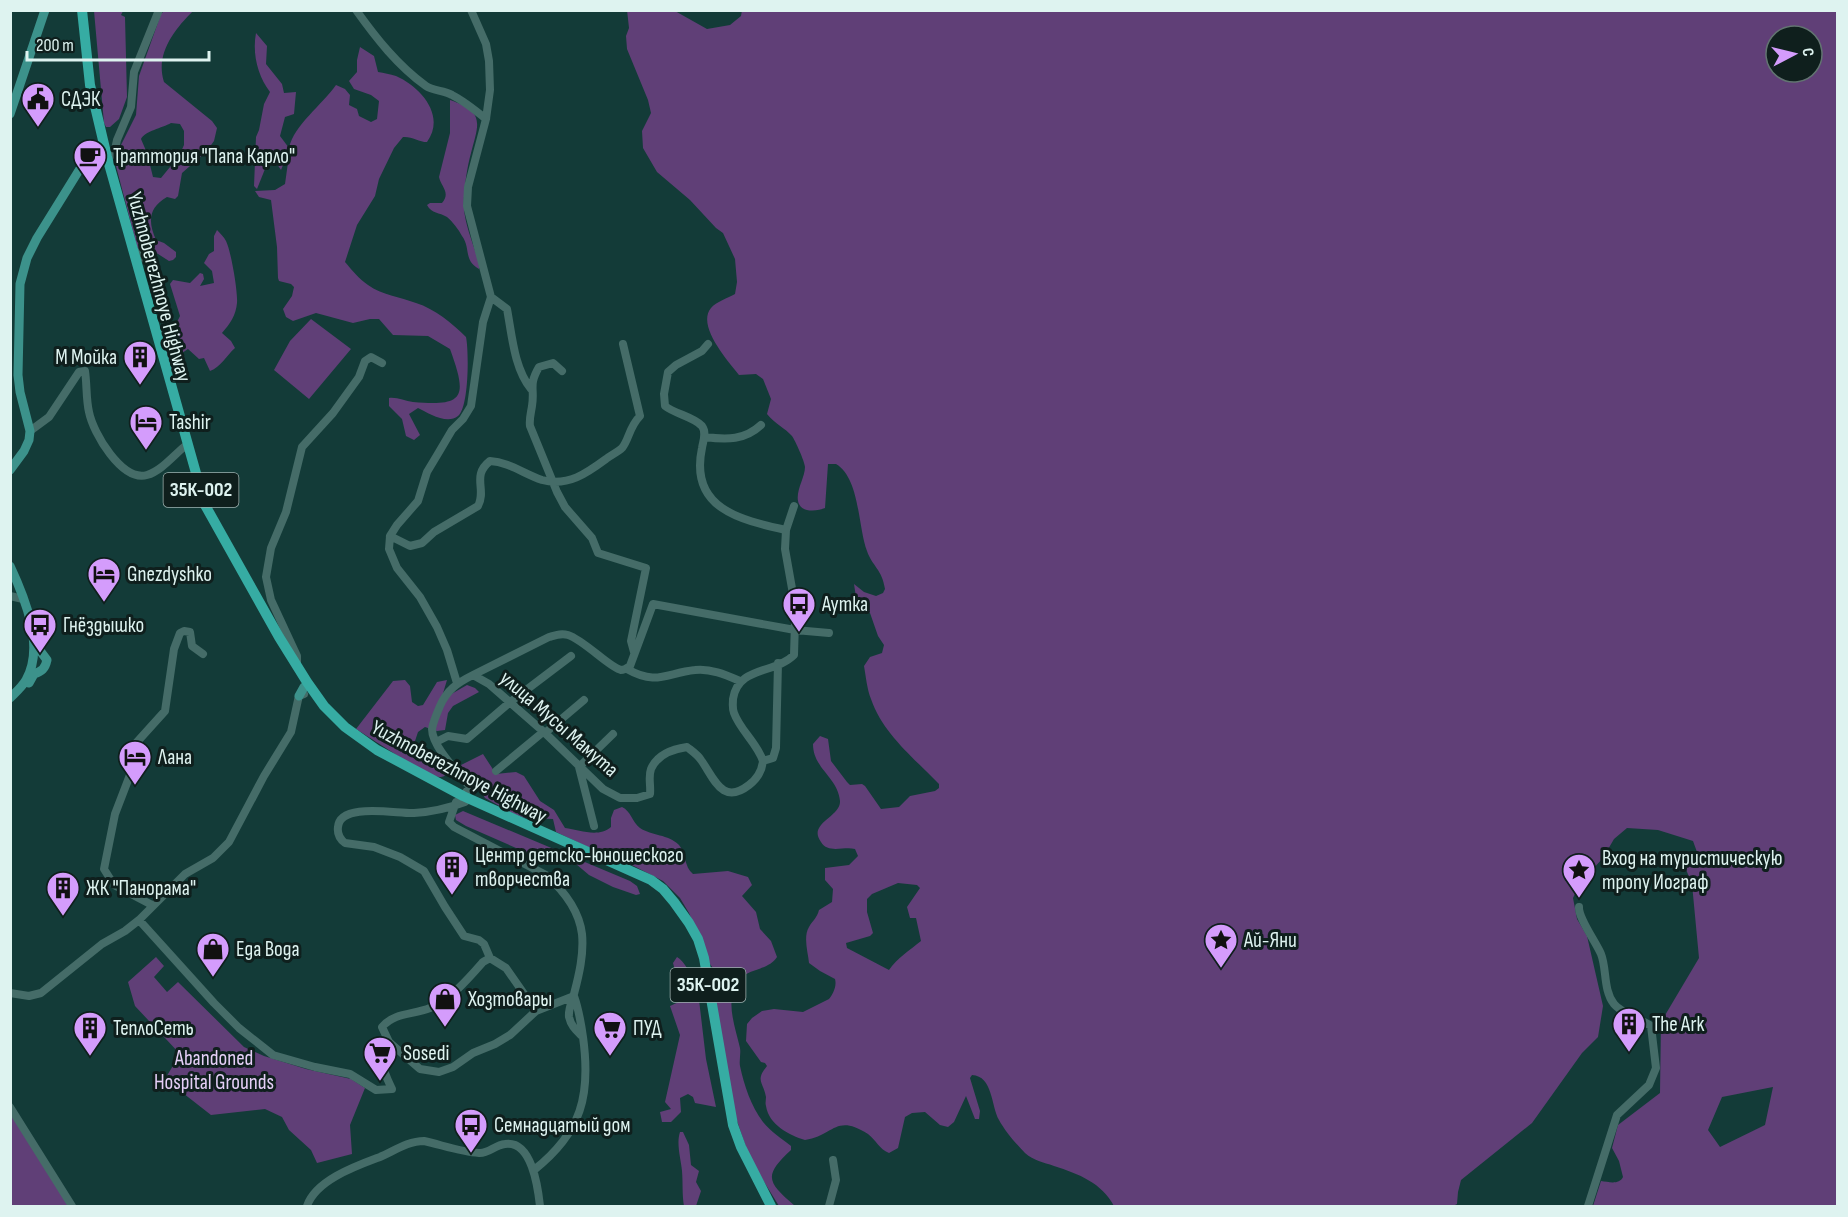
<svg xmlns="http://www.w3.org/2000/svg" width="1848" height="1217" viewBox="0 0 1848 1217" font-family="'Sofia Sans Condensed',sans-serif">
  <rect width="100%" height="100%" fill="#133b38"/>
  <path fill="#603f77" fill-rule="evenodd" d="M627 10 675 11 707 29 730 25 741 16 742 10 1837 11V1206H1593L1601 1181C1609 1182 1619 1185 1623 1177L1619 1161 1612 1148 1618 1125 1660 1093 1661 1022 1699 958 1692 884 1685 867 1697 852 1693 841 1658 830 1627 828 1614 839 1603 858 1580 883 1573 898 1577 919 1587 936 1603 1006 1598 1037 1582 1053 1532 1123 1461 1180 1458 1192 1457 1204 1453 1206H1114C1102 1183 1079 1174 1054 1166 1043 1162 1034 1161 1025 1153 1016 1144 1005 1131 999 1120 991 1106 993 1076 972 1075L970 1078 980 1111 979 1119H975L966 1096 954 1122 948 1127 940 1125 925 1112 912 1113 905 1117 898 1148 889 1153C879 1149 876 1140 868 1134 835 1113 834 1136 805 1140 789 1135 769 1125 766 1106 765 1103 766 1100 766 1097 763 1081 755 1081 767 1066L765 1063 761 1062 746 1041 747 1024 752 1018 762 1011 774 1009 803 1012 829 999C833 994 837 986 835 979L820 971 809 963C808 952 803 937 809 927 813 920 817 918 819 910L832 902 833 889 825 880V868L849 865 858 856 855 849C844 846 828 854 821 842 807 823 841 817 840 801 838 777 813 769 813 744L820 736 828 739 831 761 847 782 850 785 862 784 865 786 881 809 899 807 910 796 935 791 939 788V784C914 758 883 734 871 699 867 689 866 677 864 666L870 657 882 653 884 645 878 636 870 613 857 604 854 584 864 592 876 596 883 593 885 589C882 569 872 566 867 551 858 528 860 478 836 464H828L825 508C818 511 803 513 799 504 794 493 805 478 805 467 805 462 795 440 792 436 785 428 775 424 767 414L771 399 763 379 756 374 739 375C729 362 696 326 711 308 716 302 728 298 735 294L737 282 735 259 723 233 716 228 690 200 657 172 643 148 642 131 651 113 648 100 627 49 626 36 629 28ZM1776 36H1812V72H1776ZM898 883 917 885 920 888 907 907 910 918H916L921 941C910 950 897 958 889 970L847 948 846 943 870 936 873 933 867 912V899L872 894ZM1773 1087 1765 1125 1720 1147 1708 1130 1722 1097Z
    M94 11H123L121 15 125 17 127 97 119 119 110 127H106L104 123Z
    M164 11H193C174 30 155 54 164 82L212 121 217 128 214 141 206 152 182 173 178 196 175 199 167 197C148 208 148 222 156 240L164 243 176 252V257L173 260 169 261 144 245 138 250 116 166 119 149 136 115 139 76 161 14ZM171 123 180 124 184 131V145L179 156 161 178 153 177 147 153 141 139C145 131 162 128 171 123Z
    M256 33 267 46 266 64 282 84 284 93 296 92 294 114 285 117 280 136 289 148C294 125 322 105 336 85L345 89 350 95 349 105 357 109 359 116 371 122 377 119 379 101 371 95 354 89 349 81 357 72V60L360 47 374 56 378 72C384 73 390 74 396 76 421 87 446 116 427 142 419 142 411 136 403 137L394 148 379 179 375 196 357 225 345 262C352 270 359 279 368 285 382 295 400 297 416 303 435 309 452 323 466 337 469 351 469 407 458 416 447 425 428 413 418 408L409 414 420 435 414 440 406 436 402 419 389 406V398C397 397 405 401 413 402 466 407 467 396 450 349L428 336 393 335 379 319H370L353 323 316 313 293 321 286 317 283 309 292 296 294 287 291 284 279 281 278 278 277 247 271 200 259 197 255 191 275 190 285 184 290 148 281 170 277 164 279 160 276 156 267 164 257 189 254 186 256 137 259 130 264 104 270 92C258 76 252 54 256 33Z
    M450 100C485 112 479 123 471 153 467 167 463 194 464 208 465 226 475 248 480 266L479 269C463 260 471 248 462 236 459 230 452 221 447 217 439 212 432 214 427 205L430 203H442C451 192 441 187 439 177L450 133Z
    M217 230C220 233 224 237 226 241 231 251 238 292 237 303 236 315 230 324 222 333L231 341 235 348C226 356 221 367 210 371L204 358 199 359 188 349 182 353 183 372 177 382 171 379C168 366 159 348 166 336 170 328 177 324 180 316L170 284 173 280 190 283 200 273 203 274 204 279 200 286 214 283 212 271 204 263 209 254 214 251V236Z
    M311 319 351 349 309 399 274 370 290 341Z
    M405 680 410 686 412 702 418 706 423 705 437 682 447 680 441 700 467 685 475 688 479 692 453 706 448 713 445 730 437 731 425 727 418 732 415 741C423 756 445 758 448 773 444 776 444 777 439 777 426 776 371 738 356 729L393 681Z
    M483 754 496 774 516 772 524 776 540 801 554 810 565 828C580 830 598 838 611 827V818L614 810 622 807C631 811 632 822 640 828 652 836 668 834 679 845 686 853 684 867 693 874L728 871 748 877 752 885 742 896 756 912 760 929 771 941 777 957C767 973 742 966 734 989 727 1007 736 1030 740 1048 741 1054 739 1060 740 1066 744 1085 751 1106 763 1122 770 1131 782 1139 791 1146V1150C763 1176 767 1182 795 1206H779L750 1159 730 1100 715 1005 720 986 719 977 710 964 689 913 680 898 663 881 628 863 603 854 556 832 553 819 525 818 514 814 485 798 476 784 464 773 461 765Z
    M463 811 630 881 637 886 640 894 636 895 613 887 589 875 576 864 568 861 548 862 466 826 456 820 455 815Z
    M156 957 164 966 154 977 167 992 178 982 244 1047 264 1056 306 1069 351 1079 365 1088 350 1125 352 1154 317 1163 311 1150 289 1130 282 1117 265 1109 211 1115 165 1079 180 1054 135 1006 128 982Z
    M677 957C685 961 690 975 697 983L706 1059 716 1107 695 1103 693 1097 688 1094 680 1098 681 1112 671 1122H662L660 1112 671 1109 665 1102 680 1035 670 1006 683 1000 673 963Z
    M10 1112 69 1205 65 1206H11Z
    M680 1132H683L689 1145 691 1165 699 1171 696 1182 701 1191 696 1206H684C682 1195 683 1183 682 1171 681 1159 676 1144 680 1132Z"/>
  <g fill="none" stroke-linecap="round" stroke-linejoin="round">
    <path stroke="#456c68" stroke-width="8" d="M356 10C376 38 398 66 426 86 433 91 444 90 452 95 464 101 475 110 486 119
      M107 157 114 154 117 140 131 107 134 72 159 10
      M135 251 153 266 167 327 160 343
      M491 297 507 309C512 335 514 368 531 389
      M708 344 702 351 676 365 668 372 664 394 665 406C675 414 694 417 702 426 707 433 703 441 702 448 689 509 741 520 786 530
      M562 371 553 363 539 367C528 386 535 388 532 406 531 413 529 419 530 426L557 492 565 507 592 538 598 553 646 568 631 641 634 652
      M30 431 49 417 79 372 85 371C87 384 86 400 89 412 93 433 122 482 147 475 161 471 173 456 184 447
      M705 437C727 440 745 440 761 425
      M390 536 410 546 422 543 434 532 478 506C487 489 471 476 490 461 509 462 524 474 542 480 568 487 587 473 606 459 611 455 618 452 622 448 629 440 629 427 640 416L623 344
      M10 596 23 599
      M297 662V656L271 600 266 577 271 548 286 512 302 447 333 413 359 377 365 361 371 357 382 363
      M627 669C657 686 666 673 695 670 710 668 726 675 740 681
      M473 675 549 637C556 635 561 633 568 635 584 640 610 668 621 670 625 670 627 668 630 666L653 604 795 630 829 633
      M457 683 447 650 437 627 420 597 397 568 389 549 390 536 397 525 418 501 427 472 439 452 452 430 463 419 471 406 483 322 491 297 467 206 468 187 486 119 490 90 489 61 486 44 471 10
      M545 733 584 700
      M436 742 448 736 467 739 509 703 571 656
      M763 761 773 758 776 748 778 663
      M496 771 543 732
      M463 796 470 787C459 773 432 747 432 729 433 722 437 713 440 706 447 690 457 683 473 675L489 684 545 733 603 789 620 798H637L650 794C651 786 648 777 651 769 657 755 673 749 687 747 692 751 698 755 701 760 714 778 722 806 749 785 757 779 762 770 763 761 757 743 740 730 734 713 732 708 733 704 733 699 738 666 775 674 794 655L795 621 793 594 785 549 786 530 794 506
      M456 802 449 822 454 827 546 875C563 890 579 910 582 934 584 954 579 975 574 994 572 1002 568 1009 569 1017 571 1026 576 1030 582 1036
      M465 802C449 808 431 812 414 813 397 814 340 802 338 827 337 834 340 839 345 843L374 847 400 857 424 871 445 907 464 936 479 940 484 944 490 958
      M594 826 579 767 613 734
      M152 905 114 885 104 869 115 814 130 775 137 742 165 711 174 649 180 633 184 631 190 632 192 646 203 654
      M1579 907C1578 918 1596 942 1601 954 1607 969 1603 990 1614 1004 1622 1014 1640 1018 1651 1026L1656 1068 1649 1085 1617 1115 1588 1206
      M139 920 214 1003 239 1028 273 1055 315 1067 350 1074 376 1090 392 1089C382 1068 379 1064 389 1042
      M10 993 29 996 41 993 102 944 125 931 139 920 185 874 213 858 229 842 264 776 291 732 298 700 299 696 304 694
      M536 1011 506 968 490 958 483 962C469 978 450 1000 430 1008 413 1015 395 1012 382 1027L389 1042 420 1069 439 1072 453 1067 473 1053 495 1044 510 1035 536 1011 574 996
      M10 1107 72 1206
      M534 1170C582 1132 591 1095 583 1037 581 1023 579 1010 574 996
      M307 1206C316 1180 356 1166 380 1157 394 1151 408 1141 424 1141 442 1145 461 1152 479 1153 488 1154 495 1145 505 1144 532 1140 538 1188 540 1206
      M829 1206 836 1180 833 1160"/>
    <path stroke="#3c928b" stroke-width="9" d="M10 114 45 10
      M10 470 24 451 29 440 30 431 20 392 18 375 20 284 27 258 37 238 86 159 92 155 103 157
      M10 566C25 598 45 647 26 680 22 687 16 692 10 698
      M29 683 34 674C42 671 45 669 47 660L35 644
      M299 696 304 687"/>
    <path stroke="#36aca3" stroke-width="10" d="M82 10 90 85 107 157 205 505 279 637 307 682 324 706 345 727 377 750 463 796 651 880 663 889 674 902 689 923 698 939 704 958 733 1125 741 1147 771 1206"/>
  </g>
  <defs>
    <g id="civic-pin" transform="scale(1.725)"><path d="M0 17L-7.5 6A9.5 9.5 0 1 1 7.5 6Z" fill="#d49cfc" stroke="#0f1f1d"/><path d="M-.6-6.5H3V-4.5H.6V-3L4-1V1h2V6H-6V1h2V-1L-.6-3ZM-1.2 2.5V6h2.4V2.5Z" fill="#111"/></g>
    <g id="cafe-pin" transform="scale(1.725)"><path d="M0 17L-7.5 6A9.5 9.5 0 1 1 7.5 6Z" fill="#d49cfc" stroke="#0f1f1d"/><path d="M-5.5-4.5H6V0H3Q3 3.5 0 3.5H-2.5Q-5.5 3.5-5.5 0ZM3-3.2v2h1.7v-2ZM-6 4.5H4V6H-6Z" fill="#111"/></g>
    <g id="building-pin" transform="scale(1.725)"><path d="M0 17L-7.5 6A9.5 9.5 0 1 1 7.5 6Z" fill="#d49cfc" stroke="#0f1f1d"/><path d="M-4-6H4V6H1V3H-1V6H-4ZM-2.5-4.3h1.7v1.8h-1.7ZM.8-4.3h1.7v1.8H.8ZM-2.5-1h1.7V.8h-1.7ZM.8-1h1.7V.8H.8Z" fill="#111"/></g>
    <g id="hotel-pin" transform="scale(1.725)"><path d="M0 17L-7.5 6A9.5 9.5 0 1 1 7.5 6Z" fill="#d49cfc" stroke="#0f1f1d"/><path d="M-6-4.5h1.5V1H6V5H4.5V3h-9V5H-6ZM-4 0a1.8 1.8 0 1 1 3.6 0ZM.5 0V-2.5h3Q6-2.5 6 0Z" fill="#111"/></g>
    <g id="bus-pin" transform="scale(1.725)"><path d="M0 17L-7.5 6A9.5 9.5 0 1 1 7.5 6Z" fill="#d49cfc" stroke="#0f1f1d"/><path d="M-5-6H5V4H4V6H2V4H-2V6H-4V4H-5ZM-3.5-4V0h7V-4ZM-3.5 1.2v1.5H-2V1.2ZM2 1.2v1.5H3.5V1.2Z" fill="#111"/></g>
    <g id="sight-pin" transform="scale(1.725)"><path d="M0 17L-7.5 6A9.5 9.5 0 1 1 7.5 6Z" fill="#d49cfc" stroke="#0f1f1d"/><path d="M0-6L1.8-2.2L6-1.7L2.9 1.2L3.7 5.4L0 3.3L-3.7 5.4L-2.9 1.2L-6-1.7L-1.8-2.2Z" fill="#111"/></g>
    <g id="shop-pin" transform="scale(1.725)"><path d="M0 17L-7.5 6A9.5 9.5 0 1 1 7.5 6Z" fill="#d49cfc" stroke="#0f1f1d"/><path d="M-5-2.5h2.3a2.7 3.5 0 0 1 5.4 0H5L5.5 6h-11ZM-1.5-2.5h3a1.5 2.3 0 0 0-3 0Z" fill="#111"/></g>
    <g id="supermarket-pin" transform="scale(1.725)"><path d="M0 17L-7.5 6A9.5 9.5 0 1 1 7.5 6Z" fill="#d49cfc" stroke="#0f1f1d"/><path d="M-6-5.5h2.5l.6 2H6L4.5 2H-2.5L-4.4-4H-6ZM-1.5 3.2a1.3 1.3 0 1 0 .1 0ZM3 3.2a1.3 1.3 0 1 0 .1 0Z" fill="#111"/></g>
  </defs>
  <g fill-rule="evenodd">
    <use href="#civic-pin" x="38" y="99"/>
    <use href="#cafe-pin" x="90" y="156"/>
    <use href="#building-pin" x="140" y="357"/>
    <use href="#hotel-pin" x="146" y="422"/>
    <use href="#hotel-pin" x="104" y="574"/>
    <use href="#bus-pin" x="799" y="604"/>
    <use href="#bus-pin" x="40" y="625"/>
    <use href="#hotel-pin" x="135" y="757"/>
    <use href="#building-pin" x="452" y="867"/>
    <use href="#sight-pin" x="1579" y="870"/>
    <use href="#building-pin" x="63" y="888"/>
    <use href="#sight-pin" x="1221" y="940"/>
    <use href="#shop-pin" x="213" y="949"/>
    <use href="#shop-pin" x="445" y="999"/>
    <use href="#building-pin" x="1629" y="1024"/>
    <use href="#building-pin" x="90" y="1028"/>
    <use href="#supermarket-pin" x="610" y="1028"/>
    <use href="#supermarket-pin" x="380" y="1053"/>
    <use href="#bus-pin" x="471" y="1125"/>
  </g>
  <g text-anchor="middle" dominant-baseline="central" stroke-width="6" stroke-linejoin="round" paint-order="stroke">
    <g fill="#0f1f1d" stroke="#a0b3b1" stroke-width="1.5">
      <rect x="163.5" y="473" width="75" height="34" rx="4.5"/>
      <rect x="670.5" y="968" width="75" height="34" rx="4.5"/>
    </g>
    <g font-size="20" font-weight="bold" fill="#def3f0">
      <text x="201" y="490">35К-002</text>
      <text x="708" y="985">35К-002</text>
    </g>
    <g font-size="21" fill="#def3f0" stroke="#0f1f1d" text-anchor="start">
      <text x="61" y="99">СДЭК</text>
      <text x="113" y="156">Траттория "Папа Карло"</text>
      <text x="117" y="357" text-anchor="end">М Мойка</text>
      <text x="169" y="422">Tashir</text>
      <text x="127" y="574">Gnezdyshko</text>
      <text x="822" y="604">Аутка</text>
      <text x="63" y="625">Гнёздышко</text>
      <text x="158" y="757">Лана</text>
      <text x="475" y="855">Центр детско-юношеского<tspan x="475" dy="24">творчества</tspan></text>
      <text x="1602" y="858">Вход на туристическую<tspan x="1602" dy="24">тропу Иограф</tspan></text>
      <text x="86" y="888">ЖК "Панорама"</text>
      <text x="1244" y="940">Ай-Яни</text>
      <text x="236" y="949">Еда Вода</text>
      <text x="468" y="999">Хозтовары</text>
      <text x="1652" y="1024">The Ark</text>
      <text x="113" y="1028">ТеплоСеть</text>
      <text x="633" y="1028">ПУД</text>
      <text x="403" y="1053">Sosedi</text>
      <text x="494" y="1125">Семнадцатый дом</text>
    </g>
    <g font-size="21" fill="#def3f0" stroke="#0f1f1d">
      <text transform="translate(159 287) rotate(75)">Yuzhnoberezhnoye Highway</text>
      <text transform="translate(559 724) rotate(41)">улица Мусы Мамута</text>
      <text transform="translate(459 772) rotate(28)">Yuzhnoberezhnoye Highway</text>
    </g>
    <g font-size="21" fill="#e5cff7" stroke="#0f1f1d">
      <text x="214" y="1058">Abandoned<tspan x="214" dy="24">Hospital Grounds</tspan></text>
    </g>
  </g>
  <rect width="1848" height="1217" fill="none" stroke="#def3f0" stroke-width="24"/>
  <g transform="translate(1794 54) rotate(83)"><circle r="28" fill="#0f1f1d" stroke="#627471" stroke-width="1.5"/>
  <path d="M0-4.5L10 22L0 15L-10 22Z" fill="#d49cfc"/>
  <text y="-9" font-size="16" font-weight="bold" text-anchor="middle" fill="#def3f0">С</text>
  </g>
  <path d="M27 51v9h182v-9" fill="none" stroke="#def3f0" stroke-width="3"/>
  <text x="36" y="51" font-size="18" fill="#def3f0" stroke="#0f1f1d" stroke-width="4.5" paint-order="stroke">200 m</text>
</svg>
